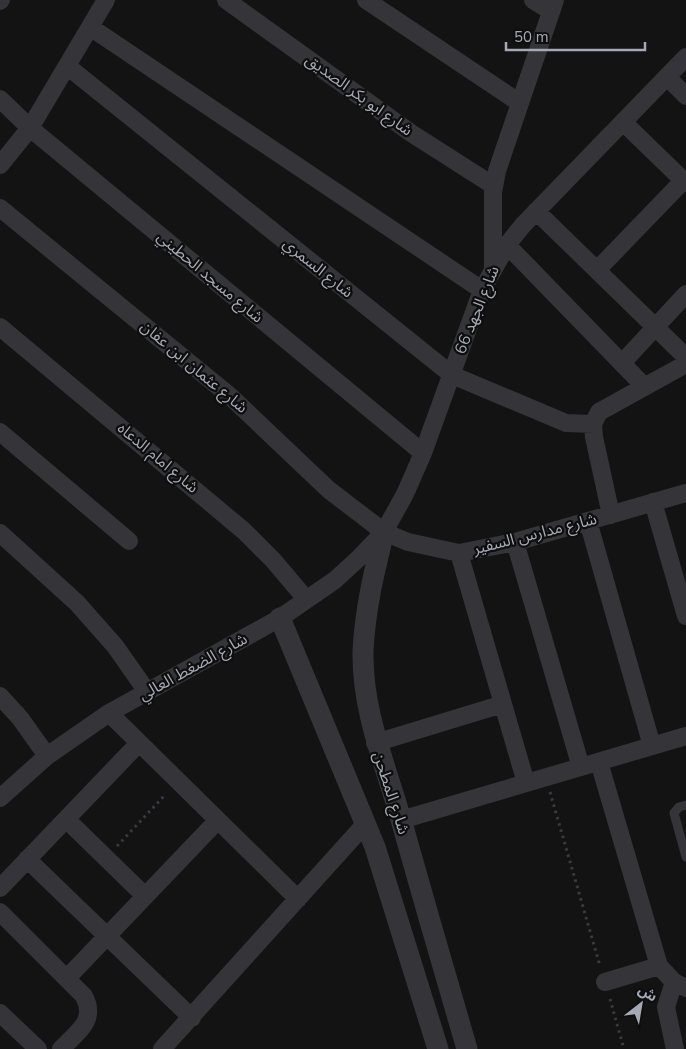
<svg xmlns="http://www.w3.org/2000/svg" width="686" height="1049" viewBox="0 0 686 1049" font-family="'Nunito Sans','Noto Sans Arabic',sans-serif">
  <rect width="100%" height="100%" fill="#131314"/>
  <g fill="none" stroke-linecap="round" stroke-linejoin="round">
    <path stroke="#3a3b40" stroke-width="3" stroke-dasharray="2.5 4" stroke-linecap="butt" d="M550 792 600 966
      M117 846 166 794
      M610 999 624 1049"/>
    <path stroke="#343439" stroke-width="9" d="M686 805 679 807 674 813 686 857"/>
    <path stroke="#343439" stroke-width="18" d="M226 0 411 133 494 186
      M366 0 520 103
      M533 0 551 11
      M0 1 1 0
      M90 27 482 290
      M67 66 452 375 566 423 593 424
      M667 77 686 96
      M0 99 30 128 423 453
      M623 122 686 183
      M0 165 30 128 106 0
      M0 208 230 396 329 490 384 532 408 542 459 553 515 542 686 493
      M536 211 686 357
      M507 245 644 386
      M493 267V192L497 171 555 0
      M597 270 683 181
      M0 327 244 531 273 560 306 599
      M622 363 686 294
      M0 432 129 541
      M653 502 686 616
      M611 515 594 437 593 424 599 412 686 364
      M588 521 652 746
      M0 533 77 603 115 646 148 693
      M515 542 581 767
      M459 553 526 783
      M0 696 20 718 47 756
      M109 713 298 899
      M375 743 503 704
      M599 762 659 966 674 982 686 988
      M0 798 47 756 109 713 280 618 335 580 360 557 384 532 405 494 423 453 482 290 507 245 523 225 686 57
      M66 819 145 896
      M401 820 686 736
      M27 859 192 1018
      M0 888 139 743
      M0 912 84 996C97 1021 77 1032 61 1049
      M67 978 218 820
      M605 982 659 966
      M674 982 666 1007 675 1049
      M0 1013 38 1049
      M162 1049 366 823"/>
    <path stroke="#343439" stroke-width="21" d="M384 532C374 572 365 610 363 651 362 710 384 761 400 816 422 894 444 971 467 1049
      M280 618 375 847 438 1049"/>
  </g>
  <g text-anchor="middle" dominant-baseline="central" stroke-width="4.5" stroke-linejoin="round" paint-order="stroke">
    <g font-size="16" fill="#a5a9b4" stroke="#0e0e0f">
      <text transform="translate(359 95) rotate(36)">شارع ابو بكر الصديق</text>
      <text transform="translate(318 268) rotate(39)">شارع السمري</text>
      <text transform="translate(210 277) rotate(40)">شارع مسجد الحطيني</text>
      <text transform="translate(477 310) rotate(-68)">شارع الجهد 66</text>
      <text transform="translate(194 367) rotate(40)">شارع عثمان ابن عفان</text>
      <text transform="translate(158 458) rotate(40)">شارع امام الدعاه</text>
      <text transform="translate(535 534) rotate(-14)">شارع مدارس السفير</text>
      <text transform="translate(193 667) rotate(-29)">شارع الضغط العالي</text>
      <text transform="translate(391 793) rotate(72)">شارع المطحن</text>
    </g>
  </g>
  <g transform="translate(641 1004) rotate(31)" stroke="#0e0e0f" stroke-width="4" paint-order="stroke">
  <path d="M0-4L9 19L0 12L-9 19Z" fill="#a5a9b4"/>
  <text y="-8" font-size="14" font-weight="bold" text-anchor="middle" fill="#a5a9b4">ش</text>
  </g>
  <path d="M506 42v8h139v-8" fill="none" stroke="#a5a9b4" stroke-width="2.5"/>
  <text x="514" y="42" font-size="15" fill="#a5a9b4" stroke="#0e0e0f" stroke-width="4" paint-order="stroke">50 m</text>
</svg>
